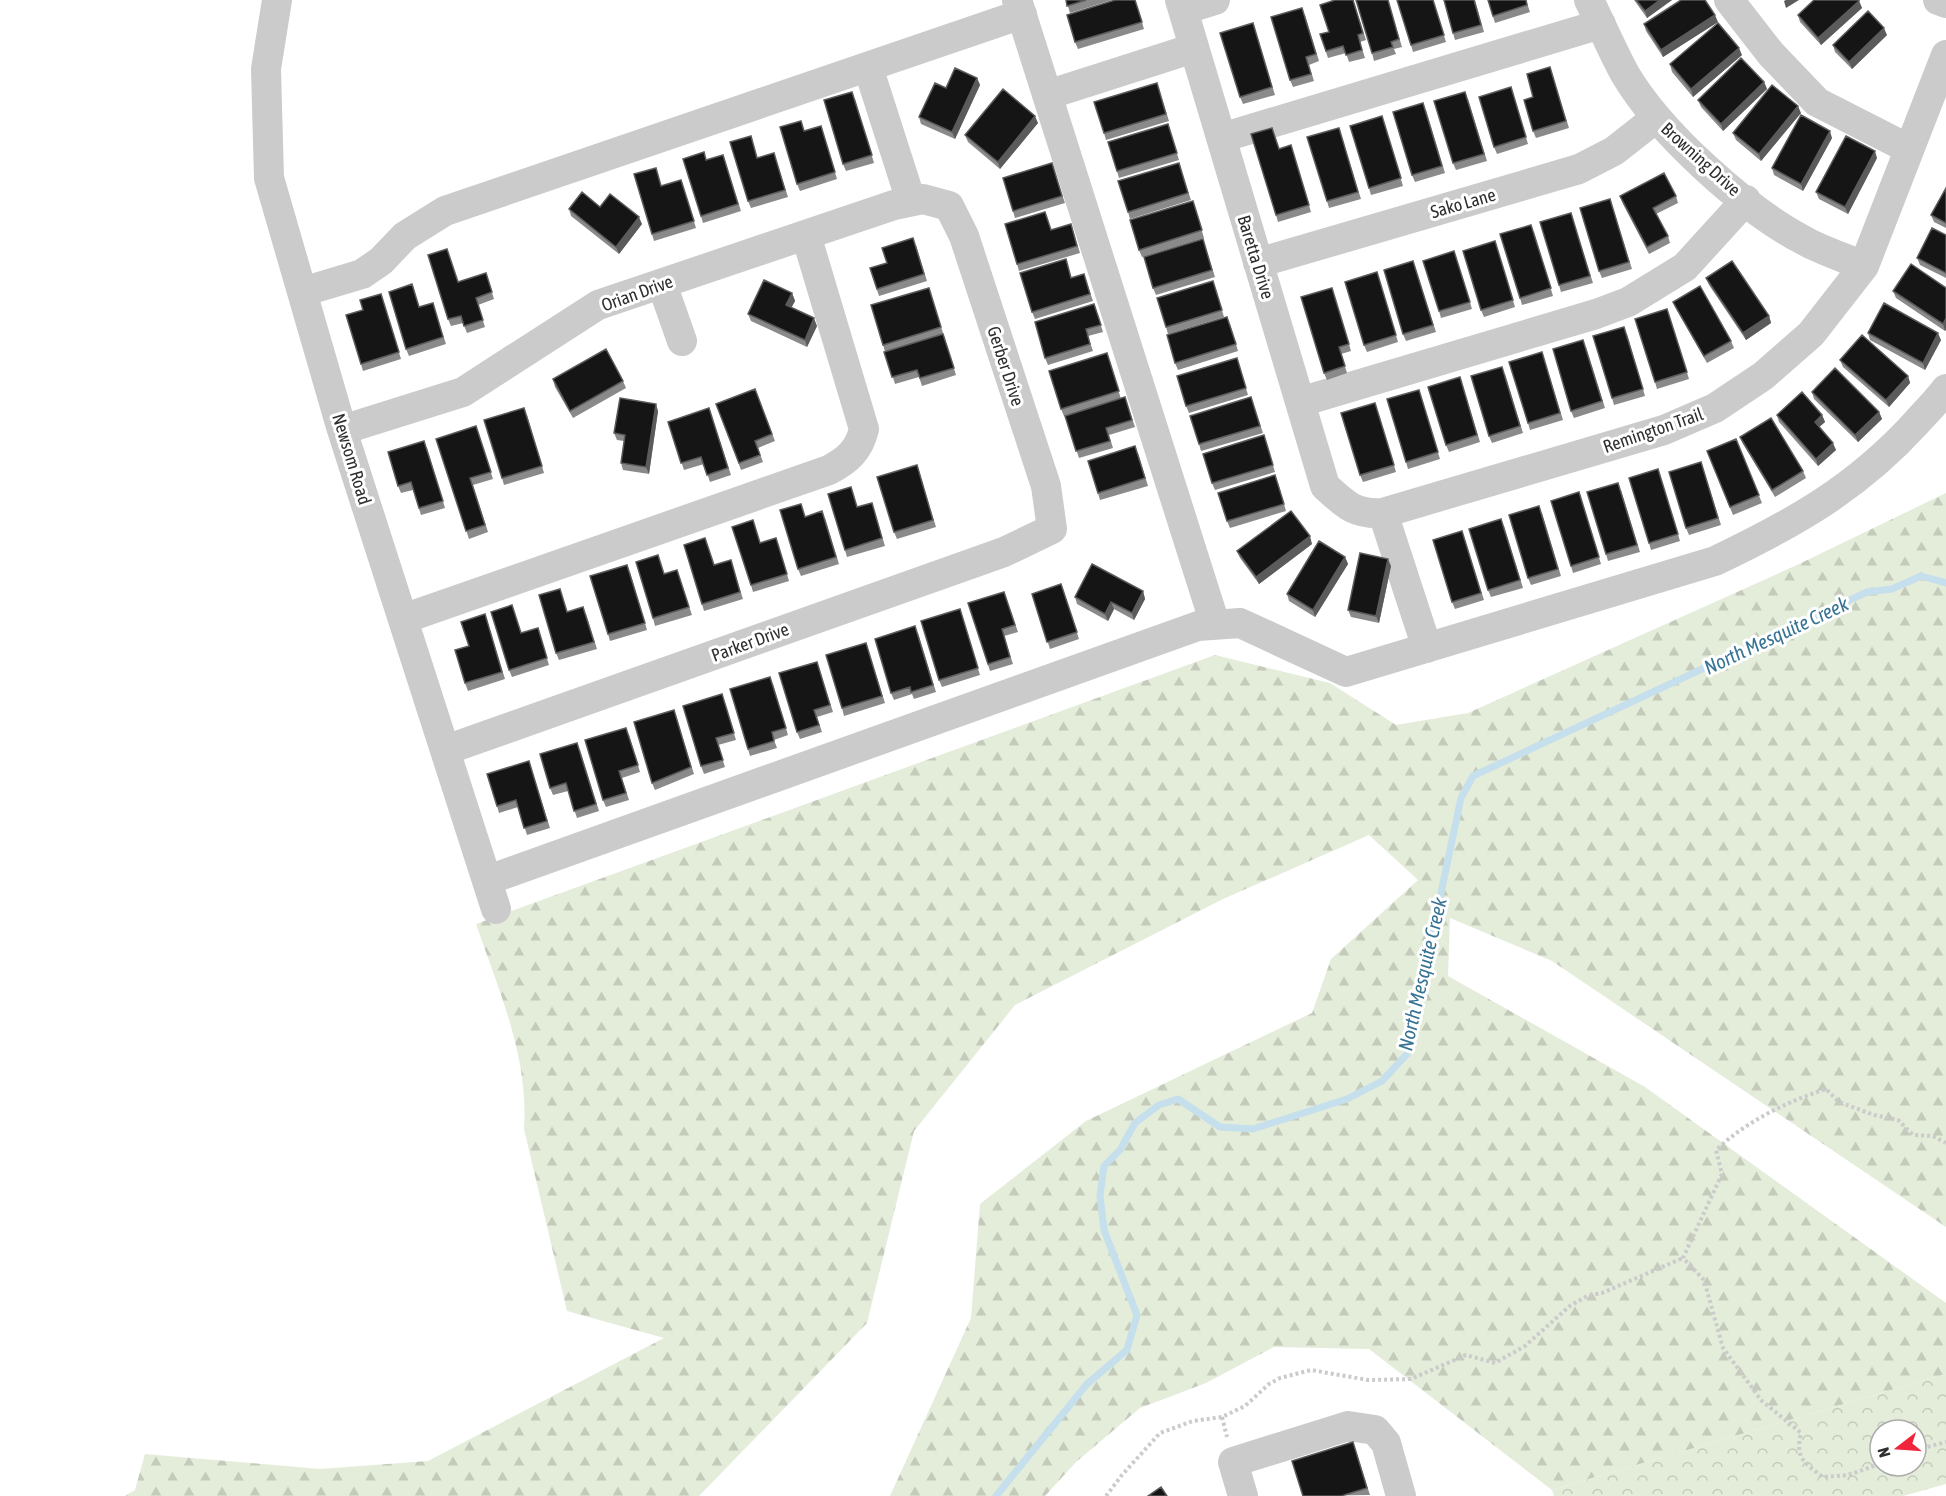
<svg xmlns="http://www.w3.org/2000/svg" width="1946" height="1496" viewBox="0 0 1946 1496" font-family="'Asap Condensed',sans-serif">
  <defs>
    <pattern id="forest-firs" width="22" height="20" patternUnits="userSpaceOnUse" patternTransform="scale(1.5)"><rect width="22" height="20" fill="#e4ecda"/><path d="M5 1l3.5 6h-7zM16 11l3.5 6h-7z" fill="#c4cbbb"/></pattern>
    <pattern id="park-crowns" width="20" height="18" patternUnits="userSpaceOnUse" patternTransform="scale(1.5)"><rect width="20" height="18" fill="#e4ecda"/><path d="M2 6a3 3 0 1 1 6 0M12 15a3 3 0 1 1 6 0" fill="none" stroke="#c4cbbb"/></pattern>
  </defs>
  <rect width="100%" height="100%" fill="#fff"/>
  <path fill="url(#forest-firs)" d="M1946 493V1227L1552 961 1450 918 1448 976 1645 1087 1946 1303V1374L1552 1490 1369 1349 1274 1347 1206 1383 1140 1408 1076 1462 1045 1496H890L971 1318 980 1204 1086 1121 1312 1013 1331 959 1418 880 1369 835 1223 899 1015 1005 914 1131 867 1323 699 1496H125L135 1490 145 1454 320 1469 428 1461 664 1338 567 1311 524 1129C529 1057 499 991 476 924L1215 655 1330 683 1396 725 1468 713 1797 565Z"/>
  <path fill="url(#park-crowns)" fill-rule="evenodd" d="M1946 1374V1484L1903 1496H1554L1552 1490ZM1880 1430H1916V1466H1880Z"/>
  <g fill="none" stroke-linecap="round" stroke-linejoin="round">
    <path stroke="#c5dfed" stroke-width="7" d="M996 1496 1087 1384 1127 1350 1137 1315 1104 1230 1100 1195 1104 1166 1120 1150 1135 1123 1159 1105 1178 1099 1220 1127 1253 1129 1347 1099 1382 1081 1407 1054 1461 798 1473 776 1867 592 1892 589 1921 576 1946 583"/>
    <path stroke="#cbcbcb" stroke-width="4" stroke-dasharray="3 3" stroke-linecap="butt" d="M1222 1417 1227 1437
      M1916 1450 1946 1442
      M1880 1464 1848 1475 1823 1477C1804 1463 1795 1458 1801 1433L1761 1400 1723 1348 1704 1280 1683 1258 1722 1174 1716 1150C1747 1121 1786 1102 1826 1089L1839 1102 1874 1115 1898 1120 1913 1135 1933 1136 1946 1143
      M1106 1496 1122 1475 1160 1433 1193 1421 1222 1417 1245 1406 1269 1384 1280 1378 1311 1370 1368 1380 1411 1379 1466 1355 1495 1363 1525 1346 1570 1306 1587 1296 1602 1293 1683 1258"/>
    <path stroke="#cbcbcb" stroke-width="30" d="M277 0 266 69 269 178 342 430 496 909
      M1017 0 1215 624
      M1180 0 1325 486C1345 504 1354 515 1383 513L1664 430 1715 408 1763 376 1811 334 1864 266 1946 55
      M1589 0C1601 24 1612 50 1625 74 1659 132 1745 210 1805 241 1823 251 1845 258 1864 266
      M1729 0 1771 54 1817 102 1909 149
      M1938 0 1946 3
      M1183 10 1215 0
      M868 67 911 201
      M1047 95 1194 48
      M1221 138 1601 24
      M1258 263 1579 169 1614 151 1656 118
      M662 284 682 341
      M302 292 362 274 381 261 405 236 445 211 1022 14
      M1300 402 1596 314 1628 302 1685 267 1746 200
      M342 430 463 392 598 305 894 205 923 199 949 206 964 236 1046 486 1052 529 1004 552 446 750
      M1383 513 1427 648
      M403 619 829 470C848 460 859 450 864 429L806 235
      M488 880 1198 626 1240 623 1346 672 1715 561C1793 524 1857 488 1916 423 1926 412 1937 401 1946 389
      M1243 1496 1233 1462 1348 1426 1375 1430 1386 1443 1401 1496"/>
  </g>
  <path fill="#8a8a8a" d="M1066 0H1112L1070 13Z
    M1135 0 1144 29 1078 49 1075 42Z
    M1353 0 1366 40 1360 42 1365 58 1349 62 1346 53 1328 58 1320 34 1329 32Z
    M1388 0 1402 47 1394 49 1396 54 1374 61 1372 53Z
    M1433 0 1446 42 1413 52 1411 45Z
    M1475 0 1484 32 1455 40 1453 33Z
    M1488 0H1526L1530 12 1495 23Z
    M1634 0H1672L1647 18Z
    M1859 1 1862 8 1821 45 1800 22 1798 15Z
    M1305 15 1319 61 1309 65 1314 81 1293 87 1290 80Z
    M1718 22 1663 57 1646 31 1644 24Z
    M1253 23 1275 95 1243 104 1240 97Z
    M1887 35 1852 69 1835 52 1833 45Z
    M1742 55 1693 97 1672 72 1670 64Z
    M1552 74 1569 128 1536 138 1533 131V97Z
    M977 78 980 85 955 139 921 124 919 117 946 88Z
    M1764 82 1767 89 1723 131 1701 107 1698 100Z
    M1157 83 1169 121 1106 140 1104 133Z
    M1513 94 1528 144 1497 154 1494 147Z
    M855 99 874 163 846 171 843 164Z
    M1468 99 1487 161 1456 170 1453 163Z
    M1426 110 1445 173 1415 182 1412 175Z
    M1801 113 1761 161 1736 140 1733 133Z
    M1038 123 1000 169 968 142 965 135Z
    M1384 123 1403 186 1371 195 1369 188Z
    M804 131 823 133 837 179 800 191 797 184Z
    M1170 131 1179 160 1119 178 1117 171Z
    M1341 135 1361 199 1329 208 1327 201Z
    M1832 138 1803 191 1774 175 1772 168Z
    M1279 149 1293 152 1311 212 1278 222 1276 215Z
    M723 155 741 211 703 223 701 216 706 160Z
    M758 158 776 160 788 197 751 208 748 201Z
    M1877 158 1848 214 1819 199 1816 192Z
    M1054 170 1065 203 1015 218 1013 211Z
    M1181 170 1191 200 1130 219 1128 212Z
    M681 180 696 228 654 241 652 234 662 186Z
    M1946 188V228L1934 222 1931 215Z
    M1620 196H1676L1678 203 1656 214 1668 236 1670 243 1649 254 1623 204Z
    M1610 199 1632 269 1602 278 1599 271Z
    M1193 201 1204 238 1142 257 1139 250Z
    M600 207 642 224 619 254 571 216 569 209Z
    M1573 220 1593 283 1561 292 1559 285Z
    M1071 224 1080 253 1019 271 1017 264 1051 230Z
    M1534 232 1553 296 1522 305 1520 298Z
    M1946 235V278L1920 265 1917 258Z
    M1203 239 1215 277 1156 295 1153 288Z
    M1495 241 1515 307 1484 317 1481 310Z
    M916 245 927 281 879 296 870 268 887 263Z
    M1454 251 1472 309 1441 318 1439 311Z
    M1413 261 1436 332 1406 341 1403 334Z
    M1377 272 1398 342 1367 352 1364 345Z
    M486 273 494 299 478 305 485 327 467 333 463 323 451 326 448 319 458 282Z
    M1084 274 1093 301 1035 319 1032 312 1072 277Z
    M1706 278 1769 316 1771 323 1746 340 1709 285Z
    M1213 281 1224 317 1168 334 1166 327Z
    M929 288 956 375 922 386 919 377 895 384 883 345Z
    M1946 288 1945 331 1896 298 1893 291Z
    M792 293 795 301 791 308 817 326 807 347 751 321 748 314Z
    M381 294 401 359 363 371 361 364 363 310Z
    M1334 295 1351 351 1341 354 1347 373 1327 380 1324 373Z
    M1673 302 1731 341 1734 348 1707 363 1676 309Z
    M1094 304 1103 332 1088 336 1093 351 1048 365 1045 358Z
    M420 307 435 310 446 344 409 356 406 349Z
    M1667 309 1689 379 1657 389 1655 382Z
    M1230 324 1238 351 1178 370 1175 363Z
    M1868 333 1941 340 1925 370 1870 340Z
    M1627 334 1645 396 1614 405 1612 398Z
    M1586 347 1605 408 1574 418 1571 411Z
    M1237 358 1248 395 1189 413 1186 406Z
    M1544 359 1563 420 1530 430 1528 423Z
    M1109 360 1121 399 1125 397 1135 427 1109 435 1113 448 1079 458 1065 416H1064L1061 409Z
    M1840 360 1908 376 1910 383 1889 407 1843 367Z
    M1505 374 1523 433 1492 443 1489 436Z
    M1460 377 1480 442 1449 452 1446 445Z
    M553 379 623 381 626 388 573 418 555 387Z
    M755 389 775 441 758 448 763 462 741 470 716 404Z
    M1812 392 1879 412 1882 419 1858 442 1814 399Z
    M1251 397 1263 433 1201 451 1199 444Z
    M1421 397 1440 459 1408 469 1406 462Z
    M709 408 731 475 710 482 704 464 684 470 668 422Z
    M1377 410 1396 472 1363 482 1360 475Z
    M658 411 649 474 623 470 621 463 624 441 617 440 614 433Z
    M527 415 544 473 504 485 502 478Z
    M1777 415H1822L1825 422 1819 427 1836 450 1818 466 1779 422Z
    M476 426 493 479 473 485 488 532 469 539 436 439Z
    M1264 435 1275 472 1215 490 1212 483Z
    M1740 437 1803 471 1806 478 1775 497 1743 444Z
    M1736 439 1762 503 1733 515 1707 451Z
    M427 448 445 508 421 515 413 490 401 493 398 486Z
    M1138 453 1148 486 1100 500 1098 493Z
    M1701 462 1721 525 1689 535 1686 528Z
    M917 465 936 527 897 539 894 532Z
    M1660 476 1680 541 1651 550 1649 543Z
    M1278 483 1286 511 1230 528 1227 521Z
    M1621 490 1640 552 1608 561 1606 554Z
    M1581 499 1601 564 1573 573 1571 566Z
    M872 503 885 546 847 557 845 550Z
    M1542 513 1561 576 1531 585 1528 578Z
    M805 516 825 518 839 564 801 576 798 569Z
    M1504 526 1523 588 1491 597 1488 590Z
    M1462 531 1484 600 1455 609 1452 602Z
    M760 543 778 545 789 581 753 592 751 585Z
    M1312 544 1259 584 1240 558 1237 551Z
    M1345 557 1348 564 1315 617 1289 601 1287 594Z
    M714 565 733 567 743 599 704 611 702 604Z
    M1391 566 1379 623 1351 617 1348 610Z
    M677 570 692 615 655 626 653 618 664 574Z
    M630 572 647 630 610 641 608 634Z
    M1061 584 1079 639 1050 649 1032 594Z
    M1143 591 1145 599 1134 620 1114 609 1108 621 1077 604 1075 597Z
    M1004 592 1018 632 1004 636 1013 664 990 671 968 603Z
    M960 609 980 675 942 687 939 680Z
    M567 612 586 614 597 649 559 660 556 653Z
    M485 614 505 679 468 691 465 683 469 646Z
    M521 633 540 635 549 665 512 677 509 670Z
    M918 633 936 692 914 699 912 694 894 700 891 693Z
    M866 643 885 703 844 716 842 708Z
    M817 662 833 712 817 717 822 732 800 739 797 732Z
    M773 684 788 735 774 740 777 748 750 756 748 749Z
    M724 701 736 740 718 745 725 767 704 774 701 766Z
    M676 717 694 774 655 790 652 783Z
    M629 735 640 772 622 778 629 800 606 807 603 800Z
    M580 750 599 811 577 818 568 791 553 795 550 788Z
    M529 761 550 828 527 835 518 807 499 813 497 806Z
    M1353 1442 1370 1495 1303 1496Z"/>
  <path fill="#5b5b5b" d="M1660 0H1672L1647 18 1645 11Z
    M1786 0H1799L1786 8 1784 1Z
    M1859 1 1862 8 1821 45 1818 38Z
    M1715 15 1718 22 1663 57 1661 50Z
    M1884 28 1887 35 1852 69 1849 62Z
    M1739 48 1742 55 1693 97 1691 89Z
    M977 78 980 85 955 139 952 132Z
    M1764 82 1767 89 1723 131 1721 124Z
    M1798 106 1801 113 1761 161 1759 154Z
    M1035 116 1038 123 1000 169 998 162Z
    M1830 131 1832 138 1803 191 1801 184Z
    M1875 151 1877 158 1848 214 1845 207Z
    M639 217 642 224 619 254 616 247Z
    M792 293 795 301 789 312 786 305Z
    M1769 316 1771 323 1746 340 1743 333Z
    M814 318 817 326 807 347 805 340Z
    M1946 318V330L1945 331 1943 324Z
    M1938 333 1941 340 1925 370 1923 363Z
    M1908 376 1910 383 1889 407 1886 400Z
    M656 404 658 411 649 474 646 467Z
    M1879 412 1882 419 1858 442 1855 435Z
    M1822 415 1825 422 1817 429 1815 422Z
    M1833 443 1836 450 1818 466 1816 459Z
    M1310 536 1312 544 1259 584 1256 577Z
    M1345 557 1348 564 1315 617 1313 610Z
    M1388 559 1391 566 1379 623 1376 616Z
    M1143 591 1145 599 1134 620 1132 613Z
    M1111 602 1114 609 1108 621 1105 614Z"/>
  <path fill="#151515" stroke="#5b5b5b" stroke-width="1.5" d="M1066 0H1086L1067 6Z
    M1115 0H1135L1142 22 1075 42 1067 15Z
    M1335 0H1353L1363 33 1358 35 1362 50 1346 55 1343 46 1326 51 1320 34 1329 32 1320 5Z
    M1356 0H1388L1399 39 1391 42 1393 47 1372 53Z
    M1397 0H1433L1444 35 1411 45Z
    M1444 0H1474L1481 25 1453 33Z
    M1488 0H1526L1527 5 1493 16Z
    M1636 0H1660L1645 11Z
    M1681 0H1705L1715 15 1661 50 1644 24Z
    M1814 0H1859V1L1818 38 1798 15Z
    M1302 8 1316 54 1306 57 1311 74 1290 80 1271 17Z
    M1868 11 1884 28 1849 62 1833 45Z
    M1253 23 1272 87 1240 97 1220 33Z
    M1718 23 1739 48 1691 89 1670 64Z
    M1741 58 1764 82 1721 124 1698 100Z
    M1550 67 1566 121 1533 131 1524 100 1533 97 1527 74Z
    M955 68 977 78 952 132 919 117 935 83 946 88Z
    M1157 83 1166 114 1104 133 1094 102Z
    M1772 85 1798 106 1759 154 1733 133Z
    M1511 87 1526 137 1494 147 1479 97Z
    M1003 89 1035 116 998 162 965 135Z
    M852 92 872 155 843 164 824 100Z
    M1465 92 1484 154 1453 163 1434 101Z
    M1423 103 1442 166 1412 175 1393 112Z
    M1801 115 1830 131 1801 184 1772 168Z
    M1382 116 1401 178 1369 188 1350 126Z
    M801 121 804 131 821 126 835 172 797 184 780 127Z
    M1168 124 1177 153 1117 171 1108 142Z
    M1272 128 1279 149 1291 145 1309 205 1276 215 1251 134Z
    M1339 128 1358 192 1327 201 1307 137Z
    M751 136 757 158 774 153 785 190 748 201 730 142Z
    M1846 136 1875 151 1845 207 1816 192Z
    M704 152 706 160 723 155 738 204 701 216 683 159Z
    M1052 163 1062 196 1013 211 1003 178Z
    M1179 163 1188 193 1128 212 1118 181Z
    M656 168 661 186 681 180 694 221 652 234 634 174Z
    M1664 173 1676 196 1653 208 1668 236 1647 247 1620 196Z
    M1946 188V223L1931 215Z
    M582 192 600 207 610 194 639 217 616 247 569 209Z
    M1610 199 1629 262 1599 271 1580 208Z
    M1193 201 1202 230 1139 250 1130 220Z
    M1045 212 1051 230 1071 224 1077 246 1017 264 1005 224Z
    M1571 213 1590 276 1559 285 1540 222Z
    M1531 225 1551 288 1520 298 1500 234Z
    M1932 228 1946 235V273L1917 258Z
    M913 238 924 274 877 289 870 268 887 263 882 248Z
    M1203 239 1212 270 1153 288 1144 257Z
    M1495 241 1513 300 1481 310 1463 251Z
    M447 249 458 282 486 273 492 292 476 298 483 320 464 326 461 316 448 319 428 255Z
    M1454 251 1470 302 1439 311 1423 261Z
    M1066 259 1071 278 1084 274 1090 294 1032 312 1020 273Z
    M1413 261 1433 325 1403 334 1384 270Z
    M1732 261 1769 316 1743 333 1706 278Z
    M1911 264 1946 288V318L1943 324 1893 291Z
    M1377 272 1396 335 1364 345 1345 282Z
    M764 280 792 293 786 305 814 318 805 340 748 314Z
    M1213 281 1222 310 1166 327 1157 298Z
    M412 284 419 307 433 303 443 337 406 349 389 292Z
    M1700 286 1731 341 1704 356 1673 302Z
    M929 288 941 327 883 345 871 305Z
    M1332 288 1349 344 1339 347 1345 366 1324 373 1301 297Z
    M381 294 399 352 361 364 346 315 363 310 360 300Z
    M1884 303 1938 333 1923 363 1868 333Z
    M1094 304 1101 325 1086 329 1090 344 1045 358 1035 322Z
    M1667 309 1687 372 1655 382 1635 319Z
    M1227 317 1236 344 1175 363 1167 335Z
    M1624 327 1643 389 1612 398 1593 336Z
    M943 334 954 368 920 378 917 370 892 377 884 352Z
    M1862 335 1908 376 1886 400 1840 360Z
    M1583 340 1602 401 1571 411 1553 349Z
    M606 349 623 381 570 411 553 379Z
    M1542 352 1560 413 1528 423 1509 362Z
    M1107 353 1119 391 1061 409 1049 371Z
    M1237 358 1246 388 1186 406 1177 376Z
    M1502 367 1520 426 1489 436 1471 376Z
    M1835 368 1879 412 1855 435 1812 392Z
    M1460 377 1477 435 1446 445 1428 387Z
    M755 389 772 434 755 441 760 455 739 463 716 404Z
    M1419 390 1438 452 1406 462 1387 399Z
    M1802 392 1822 415 1815 422 1833 443 1816 459 1777 415Z
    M1125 397 1132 420 1106 428 1110 441 1076 451 1065 416Z
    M1251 397 1260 426 1199 444 1190 416Z
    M620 398 656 404 646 467 621 463 625 435 614 433Z
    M1375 403 1394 465 1360 475 1341 413Z
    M524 408 542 466 502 478 484 420Z
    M709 408 728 468 707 475 701 457 681 463 668 422Z
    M1771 418 1803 471 1772 490 1740 437Z
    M476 426 491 472 470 478 485 525 466 531 436 439Z
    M1264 435 1273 465 1212 483 1203 454Z
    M1736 439 1759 495 1730 507 1707 451Z
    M424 441 443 501 419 508 411 482 398 486 388 452Z
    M1135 446 1145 478 1098 493 1088 461Z
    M1701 462 1718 518 1686 528 1669 472Z
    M917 465 933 520 894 532 877 477Z
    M1658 469 1678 534 1649 543 1629 478Z
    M1275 475 1284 504 1227 521 1218 493Z
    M1618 483 1637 545 1606 554 1587 492Z
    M851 487 857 507 872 503 882 538 845 550 828 494Z
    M1579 492 1599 557 1571 566 1551 501Z
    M801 504 805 517 822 511 836 557 798 569 780 510Z
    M1539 506 1558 569 1528 578 1509 515Z
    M1291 511 1310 536 1256 577 1237 551Z
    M1501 519 1520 580 1488 590 1469 529Z
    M753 520 760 543 776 538 787 574 751 585 732 527Z
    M1462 531 1481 593 1452 602 1433 540Z
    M705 538 714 565 731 560 740 592 702 604 684 545Z
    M1319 541 1345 557 1313 610 1287 594Z
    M1360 553 1388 559 1376 616 1348 610Z
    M658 555 664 574 677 570 689 607 653 618 636 562Z
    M1092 564 1143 591 1132 613 1111 602 1105 614 1075 597Z
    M627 565 645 623 608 634 590 576Z
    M1061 584 1077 632 1047 642 1032 594Z
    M560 589 567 612 583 607 594 642 556 653 539 595Z
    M1004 592 1015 625 1002 629 1010 657 988 664 968 603Z
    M512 605 521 633 538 628 547 658 509 670 491 612Z
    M960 609 978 668 939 680 921 621Z
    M485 614 502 672 465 683 455 650 469 646 461 622Z
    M915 626 933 685 911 692 910 687 891 693 875 639Z
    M866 643 882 696 842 708 826 655Z
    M817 662 830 705 814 710 819 725 797 732 779 673Z
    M770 677 786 728 772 732 774 741 748 749 730 689Z
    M722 694 734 733 716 738 723 760 701 766 683 706Z
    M674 710 691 767 652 783 634 722Z
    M626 728 638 765 619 771 626 793 603 800 585 740Z
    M577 743 596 804 574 811 566 783 550 788 540 754Z
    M529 761 547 821 524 828 516 800 497 806 487 774Z
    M1353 1442 1367 1488 1341 1496H1303L1292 1461Z
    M1161 1487 1167 1496H1148Z"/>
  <g text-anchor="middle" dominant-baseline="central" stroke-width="6" stroke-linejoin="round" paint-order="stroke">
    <g font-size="18" fill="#2e2e2e" stroke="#fff">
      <text transform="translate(1701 159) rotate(42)">Browning Drive</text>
      <text transform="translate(1463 203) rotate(-16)">Sako Lane</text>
      <text transform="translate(1256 257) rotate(73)">Baretta Drive</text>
      <text transform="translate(637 293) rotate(-20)">Orian Drive</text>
      <text transform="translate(1006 366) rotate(72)">Gerber Drive</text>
      <text transform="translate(1653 430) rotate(-19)">Remington Trail</text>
      <text transform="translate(352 459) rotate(73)">Newsom Road</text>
      <text transform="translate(750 642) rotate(-20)">Parker Drive</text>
    </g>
    <g font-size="20" font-style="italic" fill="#377394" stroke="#fff">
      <text transform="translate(1776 635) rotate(-25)">North Mesquite Creek</text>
      <text transform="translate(1422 974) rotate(-77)">North Mesquite Creek</text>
    </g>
  </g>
  <g transform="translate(1898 1448) rotate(253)"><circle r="28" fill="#ffffff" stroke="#ababab" stroke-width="1.5"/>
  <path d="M0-4.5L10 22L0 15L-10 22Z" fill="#f0243a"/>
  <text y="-9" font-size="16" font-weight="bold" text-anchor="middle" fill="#2e2e2e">N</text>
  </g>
</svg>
